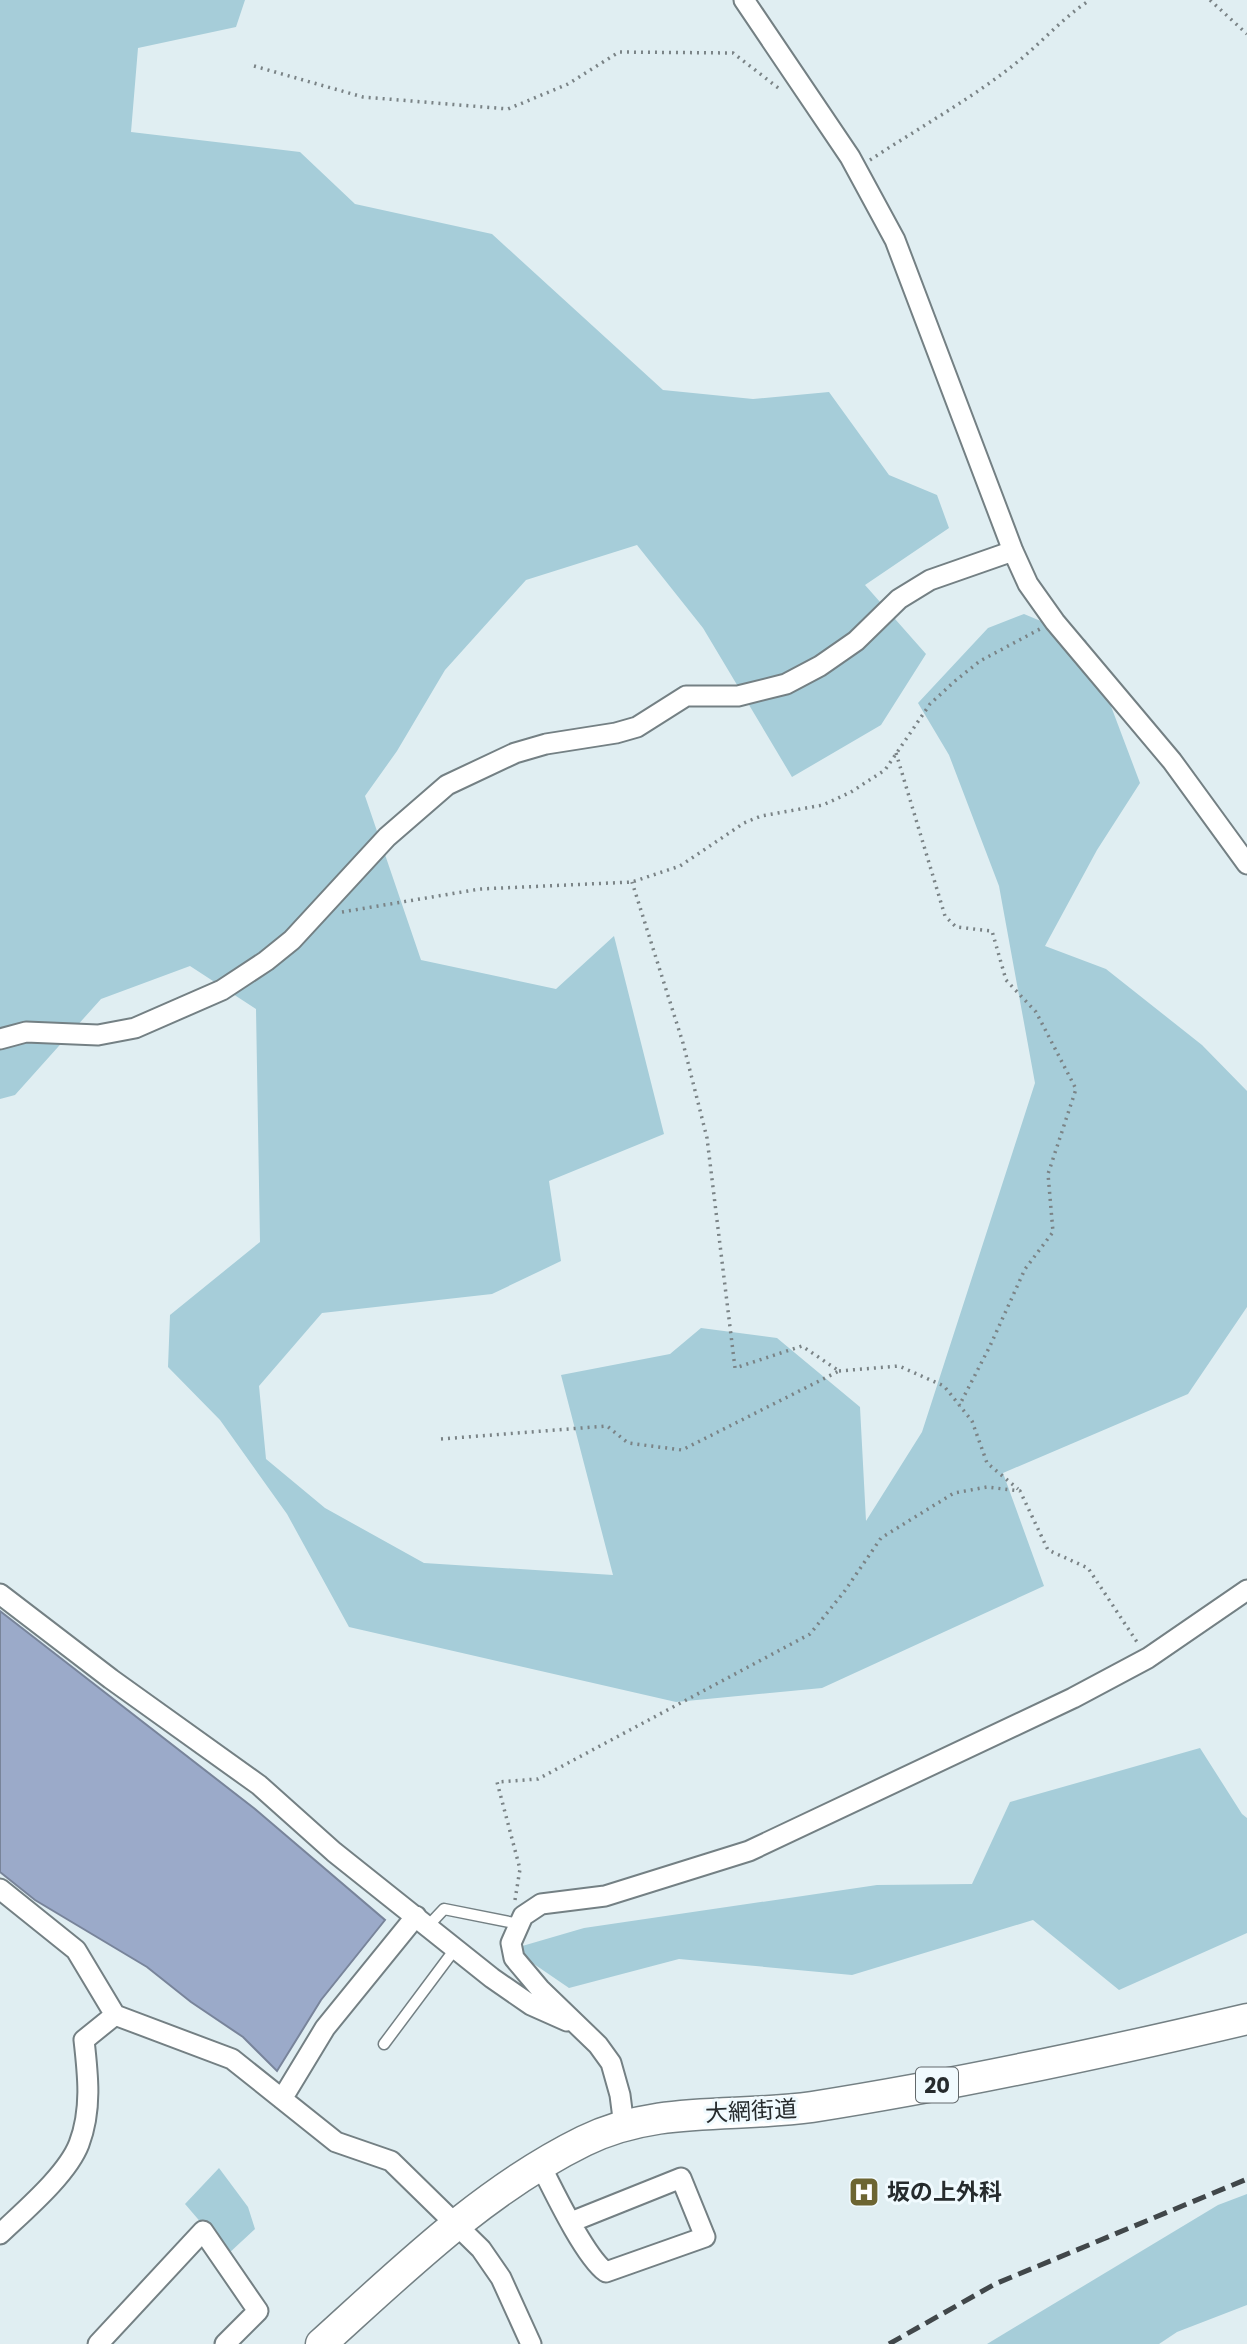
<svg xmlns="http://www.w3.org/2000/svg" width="1247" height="2344" viewBox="0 0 1247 2344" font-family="Poppins,'Noto Sans JP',sans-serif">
  <rect width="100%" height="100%" fill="#e0eef2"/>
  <path fill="#a6cdd9" d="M0 0H245L236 27 138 48 131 132 300 152 355 204 492 234 663 390 753 399 829 392 889 475 937 495 949 528 865 585 926 654 881 725 792 777 703 628 637 545 526 580 445 670 397 751 365 796 421 960 556 989 614 936 664 1134 549 1181 561 1261 492 1294 322 1313 259 1386 266 1459 325 1508 424 1563 613 1575 561 1375 670 1354 701 1328 777 1338 860 1407 866 1521 922 1432 1035 1083 999 886 949 755 918 703 988 628 1024 614 1086 640 1140 783 1097 850 1045 946 1106 969 1202 1045 1247 1091V1307L1188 1394 1003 1473 1044 1586 822 1688 676 1702 349 1627 287 1514 220 1420 168 1367 170 1315 260 1242 256 1009 190 966 101 999 15 1095 0 1099Z
    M1200 1748 1242 1814 1247 1818V1933L1119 1990 1033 1920 852 1975 679 1959 569 1988 512 1949 584 1928 877 1885 972 1884 1010 1802Z
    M219 2168 248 2207 255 2229 228 2254 185 2204Z
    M1247 2194V2305L1177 2332 1159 2344H987L1218 2205Z"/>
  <path fill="#9baac9" stroke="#78849a" stroke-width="2" d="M0 1611 255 1809 385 1920 321 2000 277 2071 243 2037 191 2002 147 1967 35 1900 0 1872Z"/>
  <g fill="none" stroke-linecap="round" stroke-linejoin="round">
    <g stroke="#748084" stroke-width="13">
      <path id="lane" d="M428 1926 444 1909 519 1924
        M384 2044 455 1949"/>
    </g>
    <g stroke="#748084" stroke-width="23">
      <path id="street" d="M744 0 850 157 895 240 1013 551 1028 584 1055 622 1172 761 1247 864
        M0 1039 26 1032 98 1035 135 1028 222 990 266 961 292 940 387 837 447 785 515 753 546 744 616 733 637 727 686 696H738L786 684 820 666 856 641 899 599 930 580 1013 551
        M0 1594 111 1679 259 1785 334 1852 492 1978 531 2005 567 2021
        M0 1889 76 1950 115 2015 232 2059 336 2142 391 2161 481 2249 501 2278 531 2344
        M282 2099 325 2028 416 1916
        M624 2126 620 2095 611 2063 598 2045 540 1989 514 1958 511 1943 523 1916 541 1904 605 1896 749 1851 1073 1698 1148 1658 1247 1590
        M541 2166C554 2192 585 2257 606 2272L705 2237 681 2178 571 2222
        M0 2234C24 2211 67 2175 79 2144 92 2110 88 2075 84 2040L115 2015
        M98 2344 203 2231 258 2311 225 2344"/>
    </g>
    <g stroke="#748084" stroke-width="33">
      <path id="primary" d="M321 2344C403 2270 484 2190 584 2141 657 2105 735 2118 812 2107 958 2084 1103 2053 1247 2019"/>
    </g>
    <path stroke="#7a8386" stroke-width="3.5" stroke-dasharray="2 5" stroke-linecap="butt" d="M1210 0 1247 34
      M254 66 363 97 508 109 568 84 619 52 733 53 781 90
      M870 160C920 127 975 97 1021 59 1045 39 1064 17 1090 0
      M896 753 945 916 956 927 992 931 1006 980 1036 1012 1076 1089 1048 1174 1053 1232 1025 1269 990 1346 959 1406
      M342 912 480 889 632 882 680 866 744 823 761 816 823 805 851 792 885 770 930 704 955 681 980 661 1040 629
      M839 1371 899 1366 944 1386 972 1421 987 1463 1018 1489
      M441 1439 607 1426 628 1443 682 1450 839 1371 802 1346 735 1368 707 1138 683 1043 632 882
      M515 1900 520 1869 497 1782 538 1779 810 1634 844 1592 881 1538 954 1493 987 1487 1020 1491 1048 1550 1088 1568 1139 1645"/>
    <use href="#lane" stroke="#fff" stroke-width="10"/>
    <use href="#street" stroke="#fff" stroke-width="19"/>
    <use href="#primary" stroke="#fff" stroke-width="30"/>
    <path stroke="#41474a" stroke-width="5" stroke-dasharray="14 7" stroke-linecap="butt" d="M889 2344 995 2284 1247 2179"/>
  </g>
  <defs>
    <g id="hospital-square" transform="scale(1.575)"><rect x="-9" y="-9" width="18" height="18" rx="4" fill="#6d6532" stroke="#f0fafe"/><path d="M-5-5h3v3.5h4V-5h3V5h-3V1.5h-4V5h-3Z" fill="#fff"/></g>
  </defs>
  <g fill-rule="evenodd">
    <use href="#hospital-square" x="864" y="2192"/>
  </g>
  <g text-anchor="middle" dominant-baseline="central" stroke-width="6" stroke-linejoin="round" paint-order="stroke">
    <rect fill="#f0fafe" stroke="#63696c" stroke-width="2" x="916" y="2067.5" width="42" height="35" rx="5"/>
    <g font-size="21" font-weight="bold" fill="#262b2d">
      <text x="937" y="2085">20</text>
    </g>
    <g font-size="23" fill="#262b2d" stroke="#f0fafe">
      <text transform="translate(751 2111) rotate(-3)">大網街道</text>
    </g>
    <g font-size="23" font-weight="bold" fill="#262b2d" stroke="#f0fafe" text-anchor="start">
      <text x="887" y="2192">坂の上外科</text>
    </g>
  </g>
</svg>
